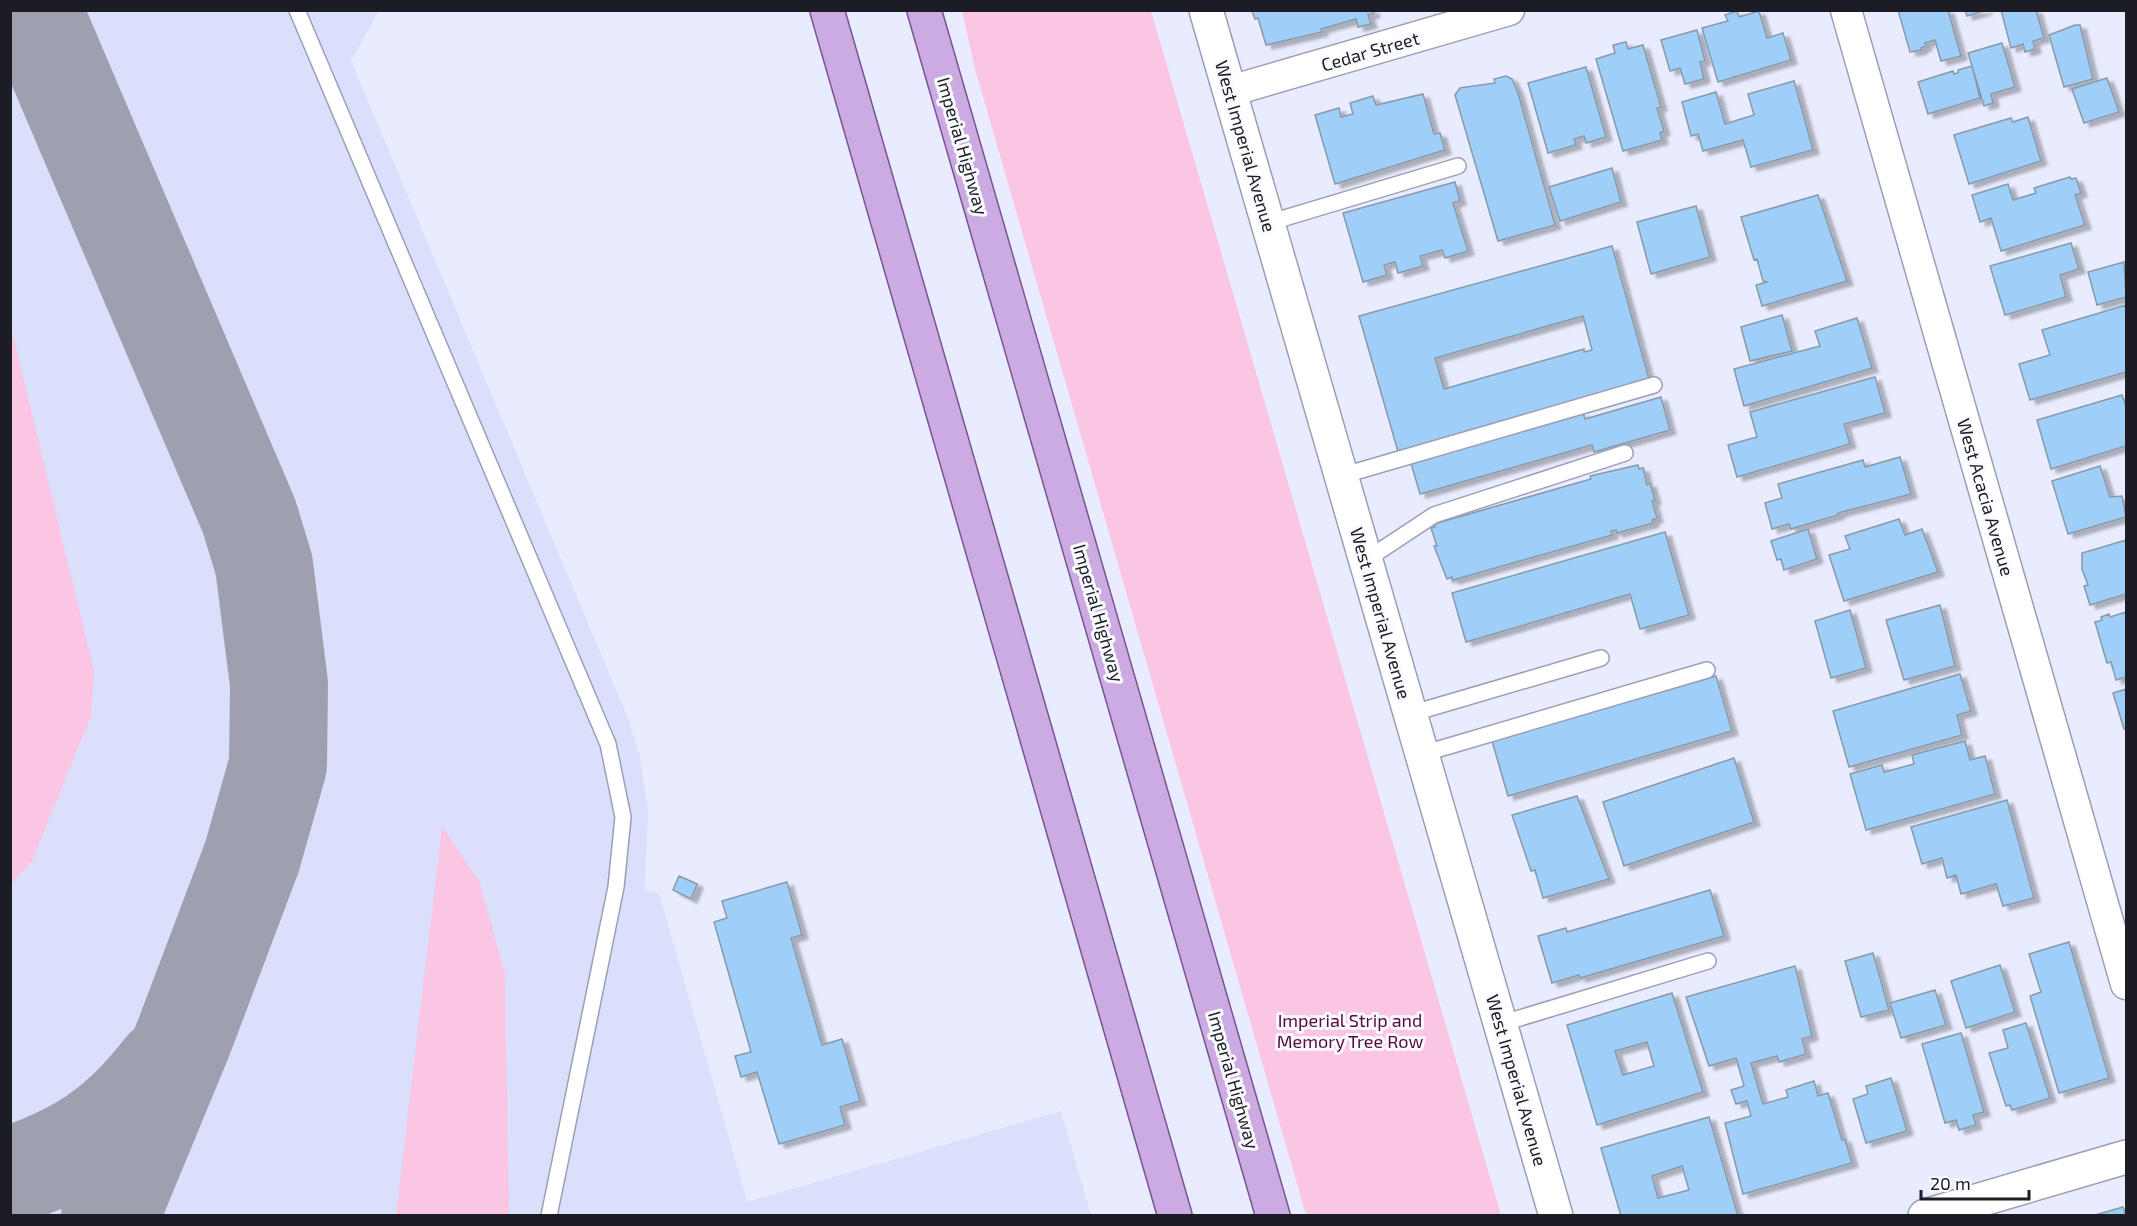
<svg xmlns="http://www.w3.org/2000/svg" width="2137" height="1226" viewBox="0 0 2137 1226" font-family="'Exo 2',sans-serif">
  <defs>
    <filter id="shadow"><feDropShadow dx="6" dy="4" stdDeviation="1.5" flood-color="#0004"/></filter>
  </defs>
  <rect width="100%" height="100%" fill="#e9ecfe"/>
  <path fill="#dadffc" d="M10 11H379L351 61 628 718 640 757 648 810 645 890 659 894 747 1202 1061 1111 1091 1215H11Z"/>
  <path fill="#fbc5e4" d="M962 11H1151L1501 1215H1306L975 69Z
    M10 323 94 671 91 716 32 861 11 884Z
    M442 826 479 881 505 973 509 1215H396Z"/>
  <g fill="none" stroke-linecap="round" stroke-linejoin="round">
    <path stroke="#9ea0af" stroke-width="98" d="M33 10 249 516 264 565 279 684 278 765 252 857 184 1037 110 1216
      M10 1176C80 1152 119 1126 164 1068"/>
  </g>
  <path fill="#9fcff8" stroke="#8899a9" stroke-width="1.5" fill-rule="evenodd" filter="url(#shadow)" d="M1373 10 1374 13 1368 15 1371 24 1358 27 1356 19 1321 29 1322 32 1266 45 1258 18 1255 19 1252 11Z
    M1898 10H1948L1961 56 1941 61 1935 40 1925 43 1926 46 1921 48V50L1910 52Z
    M1965 10H1987L1967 16Z
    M2001 10H2036L2044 38 2033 41 2035 49 2025 52 2023 44 2011 48Z
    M1737 11 1739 17 1759 11 1767 38 1783 33 1791 60 1718 82 1702 28 1728 21 1725 15Z
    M2075 25H2080L2093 79 2064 87 2049 35Z
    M1697 30 1705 61 1700 62 1704 79 1685 84 1680 68 1670 71 1661 40Z
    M1626 42 1628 49 1643 45 1661 107 1657 108 1664 131 1660 133 1662 140 1623 151 1596 59 1615 53 1613 45Z
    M2002 43 2015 87 1991 94 1993 103 1984 106 1968 53Z
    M1972 66 1980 98 1928 114 1918 82 1953 71 1954 74 1958 73V70Z
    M1586 67 1606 137 1586 143 1584 136 1574 139 1576 145 1548 153 1528 83Z
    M1506 76 1512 79 1518 93 1555 225 1498 241 1455 95 1460 88 1495 83 1494 79Z
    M2107 78 2119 112 2084 123 2072 89Z
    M1794 81 1813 150 1751 167 1743 140 1703 151 1698 134 1691 136 1682 102 1716 92 1725 124 1754 115 1748 94Z
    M1423 94 1434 134 1440 133 1445 150 1335 184 1315 115 1339 108 1341 117 1353 114 1350 103 1373 96 1376 105Z
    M2028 117 2041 161 1969 184 1954 135 2011 118 2013 122Z
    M1612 168 1621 202 1560 221 1549 187Z
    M2070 177 2071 179 2076 178 2081 193 2075 195 2085 225 2001 251 1991 218 1980 222 1972 195 2008 184 2013 200 2036 193 2034 188Z
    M1455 182 1460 201 1453 203 1468 251 1445 258 1442 250 1420 256 1423 266 1398 273 1395 262 1384 265 1387 275 1363 282 1343 213Z
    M1818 195 1847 281 1762 306 1756 285 1767 282 1763 281 1757 259 1754 260 1741 217Z
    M1696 206 1710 257 1651 274 1637 222Z
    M2071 243 2079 269 2060 275 2066 297 2005 315 1990 266Z
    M1612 246 1649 379 1399 455 1359 316ZM1583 316 1592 350 1584 352V349L1444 389 1435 358Z
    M2124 262 2126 297 2097 305 2088 272Z
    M2126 305V372L2030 400 2019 364 2050 355 2042 330Z
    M1782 315 1792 351 1750 361 1741 327Z
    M1857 318 1872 368 1744 406 1734 369 1820 346 1815 331Z
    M1875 377 1885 413 1844 424 1850 444 1737 477 1728 445 1757 437 1750 412Z
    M2122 395 2126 406V446L2051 469 2037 420Z
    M1661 397 1670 430 1594 452 1592 445 1420 494 1411 463 1583 413 1585 419Z
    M1900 457 1911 494 1838 513V515L1791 529 1789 524 1772 529 1765 503 1782 498 1778 484 1863 460 1865 467Z
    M1638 465 1639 469 1643 468 1647 485 1650 483 1655 500 1652 501 1657 518 1652 520 1653 523 1617 533 1616 530 1611 531 1612 535 1453 580 1452 577 1447 579 1434 546H1437L1431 528 1435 527 1434 524 1591 479 1590 476Z
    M2100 466 2110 497 2122 496 2126 517 2068 534 2052 481Z
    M1899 519 1905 535 1922 529 1938 572 1844 601 1829 555 1850 549 1845 536Z
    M1808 529 1817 559 1784 570 1781 559 1777 560 1771 541Z
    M1665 532 1689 615 1640 629 1630 594 1466 642 1452 593Z
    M2126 540V594L2090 605 2084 586 2088 585 2082 569V553Z
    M1940 605 1955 666 1904 680 1886 620Z
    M1850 610 1866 668 1831 678 1815 621Z
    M2126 612V677L2116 680 2111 662 2107 663 2095 622 2102 620 2101 617 2109 614 2110 617Z
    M1960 674 1971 711 1957 715 1962 735 1849 767 1833 711Z
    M1716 676 1732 731 1508 796 1492 741Z
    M2126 689V729H2124L2113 693Z
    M1965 741 1970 760 1985 756 1995 794 1866 830 1850 774 1882 765 1884 772 1914 764 1912 755Z
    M1734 758 1754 822 1624 866 1603 802Z
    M1577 796 1609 879 1543 898 1535 870 1531 871 1512 815Z
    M2007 800 2034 898 2003 906 1996 884 1961 894 1956 875 1947 878 1942 858 1922 864 1911 827Z
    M679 876 697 884 691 899 673 890Z
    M787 882 802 935 791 938 822 1045 842 1039 860 1101 840 1107 845 1125 779 1144 757 1072 741 1077 735 1056 751 1052 714 922 727 918 722 901Z
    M1710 890 1724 936 1580 978 1579 975 1552 983 1538 936 1566 928 1567 932Z
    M2069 942 2109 1078 2059 1093 2030 996 2041 992 2029 954Z
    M1873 953 1889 1010 1861 1017 1845 961Z
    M2000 965 2015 1012 1966 1028 1951 981Z
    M1795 966 1812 1036 1802 1039 1806 1054 1779 1062 1777 1056 1751 1063 1763 1104 1788 1097 1786 1090 1814 1081 1818 1096 1828 1093 1842 1140 1845 1139 1852 1163 1743 1194 1725 1123 1751 1116 1747 1101 1736 1104 1731 1090 1744 1086 1736 1058 1709 1066 1686 997Z
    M1935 990 1946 1025 1901 1038 1890 1003Z
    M1672 993 1703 1092 1597 1125 1567 1025ZM1647 1042 1654 1066 1623 1075 1615 1051Z
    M2026 1023 2050 1098 2012 1110 2010 1105 2006 1106 1989 1053 2008 1048 2003 1030Z
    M1961 1033 1984 1112 1973 1115 1976 1125 1959 1130 1956 1120 1945 1123 1922 1044Z
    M1891 1078 1907 1131 1866 1143 1853 1099 1868 1094 1866 1086Z
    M1709 1117 1738 1216H1621L1601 1148ZM1682 1166 1689 1190 1658 1198 1652 1176Z
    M2123 1207 2126 1216H2092Z"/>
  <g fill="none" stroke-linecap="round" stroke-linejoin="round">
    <g stroke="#9c9fb4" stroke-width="18">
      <path id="service" d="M297 10 608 744 623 817 616 887 549 1216
        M1268 223 1458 166
        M1341 476 1654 385
        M1366 560 1434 515 1625 453
        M1410 714 1601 658
        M1422 754 1707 670
        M1500 1024 1708 961"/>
    </g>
    <g stroke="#9c9fb4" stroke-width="33">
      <path id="minor" d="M1846 10 2126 984
        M1230 91 1509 10"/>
    </g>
    <g stroke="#9c9fb4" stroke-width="36">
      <path id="tertiary" d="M1206 10 1556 1216
        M1925 1216 2126 1157"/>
    </g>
    <g stroke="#785492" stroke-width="36">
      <path id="primary" d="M827 10 1175 1216
        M924 10 1273 1216"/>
    </g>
    <use href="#service" stroke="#fff" stroke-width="15"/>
    <use href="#minor" stroke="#fff" stroke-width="30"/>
    <use href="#tertiary" stroke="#fff" stroke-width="33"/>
    <use href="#primary" stroke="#ccaae2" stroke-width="33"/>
  </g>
  <g text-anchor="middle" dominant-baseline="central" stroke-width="6" stroke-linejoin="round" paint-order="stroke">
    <g font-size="18" fill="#1b1c24" stroke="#fafbff">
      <text transform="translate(1370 51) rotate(-16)">Cedar Street</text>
      <text transform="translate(963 146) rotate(74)">Imperial Highway</text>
      <text transform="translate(1246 146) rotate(74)">West Imperial Avenue</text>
      <text transform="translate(1986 497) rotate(74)">West Acacia Avenue</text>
      <text transform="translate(1099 613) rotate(74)">Imperial Highway</text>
      <text transform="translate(1381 613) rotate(74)">West Imperial Avenue</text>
      <text transform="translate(1234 1080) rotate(74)">Imperial Highway</text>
      <text transform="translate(1517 1080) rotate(74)">West Imperial Avenue</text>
    </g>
    <g font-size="18" fill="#580741" stroke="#fafbff">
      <text x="1350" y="1020">Imperial Strip and<tspan x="1350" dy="21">Memory Tree Row</tspan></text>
    </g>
  </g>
  <rect width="2137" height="1226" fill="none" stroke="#1b1c24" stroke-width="24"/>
  <path d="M1921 1190v9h108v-9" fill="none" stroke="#1b1c24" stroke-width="3"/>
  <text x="1930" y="1190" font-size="18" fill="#1b1c24" stroke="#fafbff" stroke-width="4.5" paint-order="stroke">20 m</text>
</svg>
